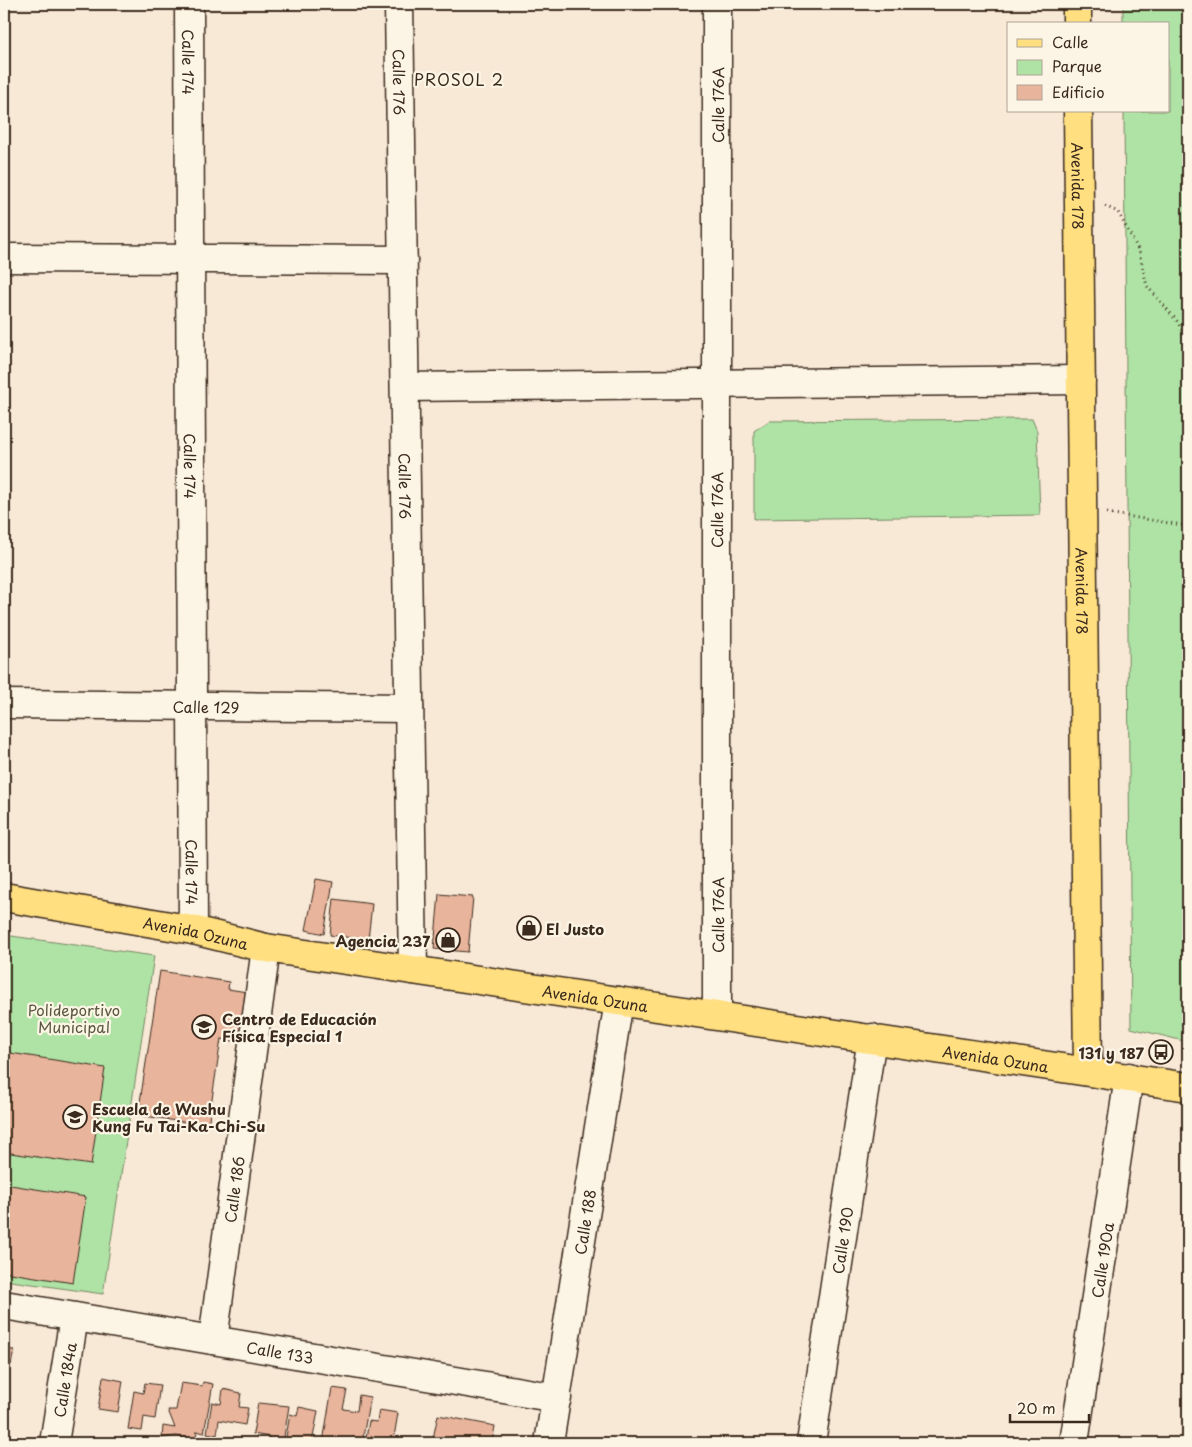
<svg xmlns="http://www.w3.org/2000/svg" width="1192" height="1447" viewBox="0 0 1192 1447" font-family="'Playpen Sans',sans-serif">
  <rect width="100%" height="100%" fill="#f8e8d6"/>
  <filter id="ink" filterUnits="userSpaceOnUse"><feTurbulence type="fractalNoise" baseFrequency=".02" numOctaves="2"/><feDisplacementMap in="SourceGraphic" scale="10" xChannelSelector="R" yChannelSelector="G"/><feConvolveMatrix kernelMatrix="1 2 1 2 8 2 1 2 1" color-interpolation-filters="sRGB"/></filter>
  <g filter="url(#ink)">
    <path fill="#afe3a5" stroke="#758662" d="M1123 4H1188V1042L1131 1028 1124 111H1168V24H1123Z
      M1032 419 1037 431 1040 515 754 519V431L769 421Z
      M4 935 154 956 103 1294 4 1280Z"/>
    <path fill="#e8b49b" stroke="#3b2a1e" d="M316 879 333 882 324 934 306 930Z
      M439 894 473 897 468 952 434 949Z
      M334 899 372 904 368 940 330 935Z
      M160 971 229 982 228 989 247 992 239 1042 221 1039 208 1126 138 1115Z
      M4 1052 105 1068 91 1165 4 1152Z
      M4 1184 86 1197 73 1283 4 1272Z
      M4 1349 14 1350 11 1365 4 1364Z
      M103 1377 123 1381 118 1412 98 1409Z
      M203 1382 213 1384 204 1433 197 1431 196 1439 176 1436 162 1438 163 1426 175 1428 168 1410H176L181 1383 202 1386Z
      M4 1383H8L5 1404H4Z
      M145 1383 160 1385 155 1419 144 1417 142 1431 128 1429 134 1391 143 1393Z
      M332 1388 347 1390 343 1409 357 1411 359 1395 370 1397 362 1443 323 1442Z
      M223 1389 241 1393 239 1407 248 1408 245 1425 219 1420 217 1435 207 1433 212 1402 221 1404Z
      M258 1403 289 1406 283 1443H269L270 1437 253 1434Z
      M299 1407 318 1411 312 1443H285L290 1414 297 1416Z
      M379 1410 398 1413 393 1443H365L369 1421 377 1422Z
      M438 1415 495 1426 492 1443 483 1441V1443H432Z
      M4 1431 9 1432 7 1443H4Z"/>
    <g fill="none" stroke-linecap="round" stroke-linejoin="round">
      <g stroke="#3b2a1e" stroke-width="31">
        <g id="minor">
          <path id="s1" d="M189 4 193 930"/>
          <path id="s2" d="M399 4 413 970"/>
          <path d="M717 4V1015"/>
          <path d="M4 258 403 260"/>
          <path d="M405 387 1081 380"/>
          <path id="s3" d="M4 704 409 708"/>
          <path id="s4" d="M4 1305 557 1398"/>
          <path id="s5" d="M213 1340 266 948"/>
          <path id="s6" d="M54 1443 74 1317"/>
          <path id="s7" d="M549 1443 619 1001"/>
          <path id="s8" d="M811 1443 872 1038"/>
          <path id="s9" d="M1074 1443 1129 1077"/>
        </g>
      </g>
      <g stroke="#3b2a1e" stroke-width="31">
        <g id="major">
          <path d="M1077 4V24"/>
          <path id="s10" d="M1078 111 1088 1071"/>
          <path id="s11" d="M4 897 193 930 266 948 1188 1087"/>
        </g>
      </g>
      <path stroke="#3b2a1e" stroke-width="3" stroke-dasharray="1 4" stroke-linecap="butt" d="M1105 206 1118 212 1139 251 1147 286 1178 322 1188 345
        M1107 513 1188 526"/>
      <use href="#minor" stroke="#fcf5e5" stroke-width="28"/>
      <use href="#major" stroke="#ffdf80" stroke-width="28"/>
    </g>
  </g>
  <defs>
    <g id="shop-ring" transform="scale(1.25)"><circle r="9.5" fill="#fcf5e5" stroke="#3b2a1e" stroke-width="1.5"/><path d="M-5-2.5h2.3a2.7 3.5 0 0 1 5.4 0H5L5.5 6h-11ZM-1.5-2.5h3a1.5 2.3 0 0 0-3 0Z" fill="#3b2a1e"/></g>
    <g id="school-ring" transform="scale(1.25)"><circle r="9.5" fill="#fcf5e5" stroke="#3b2a1e" stroke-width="1.5"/><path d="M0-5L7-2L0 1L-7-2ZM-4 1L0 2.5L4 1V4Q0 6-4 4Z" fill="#3b2a1e"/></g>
    <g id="bus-ring" transform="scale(1.25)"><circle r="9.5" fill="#fcf5e5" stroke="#3b2a1e" stroke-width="1.5"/><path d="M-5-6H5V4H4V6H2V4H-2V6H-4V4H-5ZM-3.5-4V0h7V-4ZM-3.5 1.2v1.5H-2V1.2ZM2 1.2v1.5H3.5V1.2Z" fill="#3b2a1e"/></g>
  </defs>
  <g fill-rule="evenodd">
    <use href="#shop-ring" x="529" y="928"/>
    <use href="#shop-ring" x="448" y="940"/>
    <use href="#school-ring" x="204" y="1027"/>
    <use href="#bus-ring" x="1161" y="1052"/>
    <use href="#school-ring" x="75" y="1117"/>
  </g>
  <g text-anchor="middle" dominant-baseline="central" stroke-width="4.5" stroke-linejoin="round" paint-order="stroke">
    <g font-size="15" fill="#3b2a1e" stroke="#fcf5e5">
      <text stroke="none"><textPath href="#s1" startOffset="58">Calle 174</textPath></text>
      <text stroke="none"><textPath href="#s2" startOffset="78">Calle 176</textPath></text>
      <text transform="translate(717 105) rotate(-90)">Calle 176A</text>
      <text stroke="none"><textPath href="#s10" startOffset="75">Avenida 178</textPath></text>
      <text stroke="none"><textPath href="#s1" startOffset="462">Calle 174</textPath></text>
      <text stroke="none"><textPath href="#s2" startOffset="482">Calle 176</textPath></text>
      <text transform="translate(716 510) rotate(-90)">Calle 176A</text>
      <text stroke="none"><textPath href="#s10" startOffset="480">Avenida 178</textPath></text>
      <text stroke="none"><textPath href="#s3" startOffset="202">Calle 129</textPath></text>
      <text stroke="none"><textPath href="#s1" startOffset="868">Calle 174</textPath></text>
      <text transform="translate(717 915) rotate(-90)">Calle 176A</text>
      <text stroke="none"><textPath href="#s11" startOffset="195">Avenida Ozuna</textPath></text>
      <text stroke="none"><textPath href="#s11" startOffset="600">Avenida Ozuna</textPath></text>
      <text stroke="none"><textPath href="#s11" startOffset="1005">Avenida Ozuna</textPath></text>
      <text stroke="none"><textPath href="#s5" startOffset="152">Calle 186</textPath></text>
      <text stroke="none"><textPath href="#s7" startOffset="224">Calle 188</textPath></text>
      <text stroke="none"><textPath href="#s8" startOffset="205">Calle 190</textPath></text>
      <text stroke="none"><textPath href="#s9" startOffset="185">Calle 190a</textPath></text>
      <text stroke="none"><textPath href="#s4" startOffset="280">Calle 133</textPath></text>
      <text stroke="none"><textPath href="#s6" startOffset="64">Calle 184a</textPath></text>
    </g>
    <g font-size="15" font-weight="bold" fill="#3b2a1e" stroke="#fcf5e5" text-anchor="start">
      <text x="546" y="928">El Justo</text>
      <text x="430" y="940" text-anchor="end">Agencia 237</text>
      <text x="222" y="1018">Centro de Educación<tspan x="222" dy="17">Física Especial 1</tspan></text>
      <text x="1144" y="1052" text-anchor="end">131 y 187</text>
      <text x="92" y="1108">Escuela de Wushu<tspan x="92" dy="17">Kung Fu Tai-Ka-Chi-Su</tspan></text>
    </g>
    <g font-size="15" fill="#585840" stroke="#fcf5e5">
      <text x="74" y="1009">Polideportivo<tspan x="74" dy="17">Municipal</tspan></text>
    </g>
    <g font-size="16" letter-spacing="1" fill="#3b2a1e" stroke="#fcf5e5">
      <text x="459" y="79">PROSOL 2</text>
    </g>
  </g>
  <rect width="1192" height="1447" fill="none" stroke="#fcf5e5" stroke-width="20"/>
  <rect x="10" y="10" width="1172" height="1427" fill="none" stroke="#3b2a1e" stroke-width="2" filter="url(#ink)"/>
  <rect x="1007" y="22" width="162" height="90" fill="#fcf5e5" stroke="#afa495"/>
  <rect x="1017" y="39" width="25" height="8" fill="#ffdf80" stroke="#afa495"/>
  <text x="1052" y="48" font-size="15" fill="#3b2a1e">Calle</text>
  <rect x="1017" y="60" width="25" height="15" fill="#afe3a5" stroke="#afa495"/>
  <text x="1052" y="72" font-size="15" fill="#3b2a1e">Parque</text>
  <rect x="1017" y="85" width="25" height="15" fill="#e8b49b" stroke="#afa495"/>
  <text x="1052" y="98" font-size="15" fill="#3b2a1e">Edificio</text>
  <path d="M1010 1414v8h79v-8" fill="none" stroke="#3b2a1e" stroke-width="2.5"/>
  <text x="1017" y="1414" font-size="15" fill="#3b2a1e" stroke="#fcf5e5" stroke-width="4" paint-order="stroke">20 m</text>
</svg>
